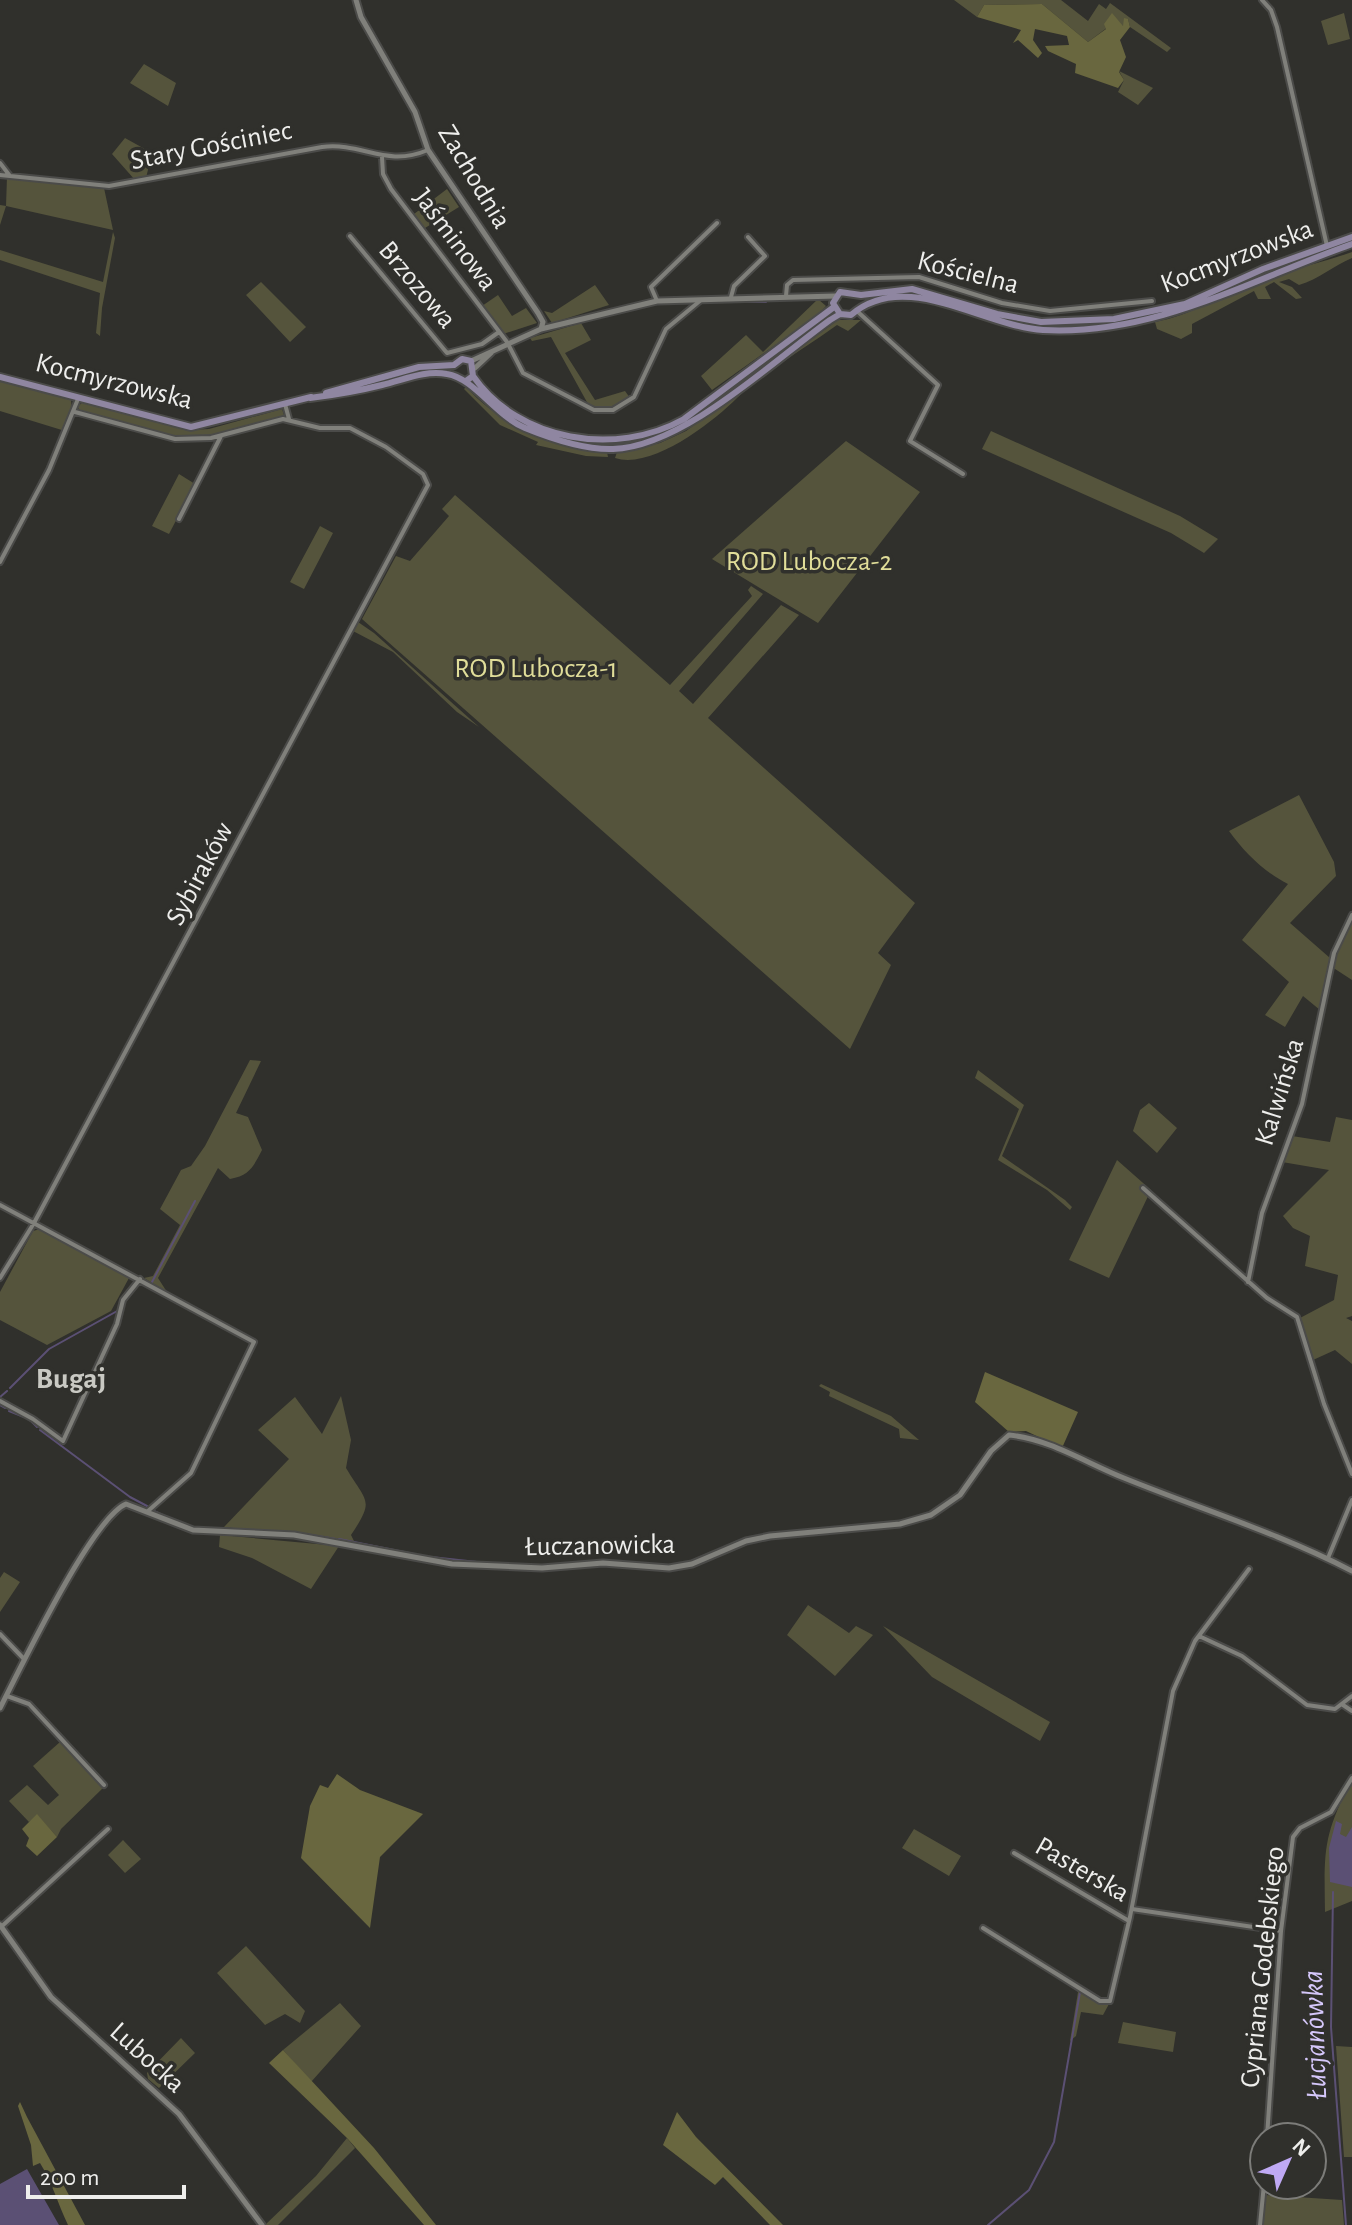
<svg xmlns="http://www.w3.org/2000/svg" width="1352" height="2225" viewBox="0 0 1352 2225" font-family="'Alegreya Sans',sans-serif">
  <rect width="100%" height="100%" fill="#30302c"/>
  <path fill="#55543c" d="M954 0H1061L1088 21 1099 4 1106 9 1110 3 1171 48 1167 52 1130 27 1128 19 1124 27 1116 21 1088 42 1042 4 984 5 977 17Z
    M1344 13 1350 39 1328 45 1321 21Z
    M144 64 176 83 168 106 130 83Z
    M1119 71 1153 88 1138 105 1118 92 1124 80Z
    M125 138 152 153 146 178 135 180 112 154Z
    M7 177 104 188 113 230 6 206 0 225V205L6 206Z
    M447 189 459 207 425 228 414 214Z
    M113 232 115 238 102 308 100 336 96 333 100 293 0 260V250L103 282Z
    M1352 252V258C1333 266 1319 279 1299 285L1289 279 1279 282 1292 287 1302 298 1296 299 1274 282 1265 287 1271 299H1258L1254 291 1192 324V333L1181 339 1157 329 1155 322C1191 315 1219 297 1253 284 1286 270 1319 264 1352 252Z
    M261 282 306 327 290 342 246 295Z
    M595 285 609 305 552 323 544 311 552 313Z
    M498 295 512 316 526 308 537 323 503 334 482 306Z
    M818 299 826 306 819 314 712 390 701 376 746 335 763 352Z
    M838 320H861L848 331 837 325C808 346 761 374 737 398 713 422 652 470 615 458L617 452 660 443 686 431Z
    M581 323 591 340 565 353 595 400 625 391 630 398C616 406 604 411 588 404L551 337 532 341 530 338Z
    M0 381 71 400 72 411 65 431 0 411Z
    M466 387C505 428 550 447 607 452L608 457 586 456 536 445 538 442 500 425 464 389Z
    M83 402 191 430 209 429 282 409 284 415C276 421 264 421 255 424 179 449 156 431 83 413L77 407Z
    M991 431 1180 516 1218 539 1204 553 1171 533 982 449Z
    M846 441 920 492 818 623 712 559Z
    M179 474 195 484 169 534 152 526Z
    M455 495 670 685 752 596 748 590 751 586 763 594 679 691 693 704 781 605 799 615 708 718 915 903 878 953 891 965 850 1049 362 619 396 556 410 561 449 516 442 509Z
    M320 526 333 533 304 589 290 582Z
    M358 622 374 633 479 727 457 712 393 652 353 631Z
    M1299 795 1334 862 1336 876 1290 923 1330 958 1320 1010 1303 996 1285 1027 1265 1015 1289 982 1242 940 1288 884C1264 872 1245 853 1229 831Z
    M1352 917V980L1332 967Z
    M250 1060 261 1061 236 1113 248 1117 262 1150C253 1167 250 1175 230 1179L218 1168 158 1278 167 1292 144 1278 153 1276 180 1225 160 1209 181 1170 191 1166 205 1146Z
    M978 1070 1024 1105 1002 1156 1065 1200 1072 1207 1070 1210 1047 1190 998 1160 1019 1109 975 1078Z
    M1149 1103 1177 1128 1157 1153 1133 1131 1140 1110Z
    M1336 1117 1352 1120V1316L1346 1318 1352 1321V1364L1335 1350 1313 1360 1300 1318 1334 1300 1338 1275 1305 1266 1310 1236 1293 1228 1283 1216 1329 1170 1282 1162 1292 1136 1330 1142Z
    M1117 1160 1151 1190 1109 1278 1069 1260Z
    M40 1229 129 1278 111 1311 47 1345 0 1320V1292L33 1231Z
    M821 1384 891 1416 919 1440 900 1438 899 1429 829 1396 830 1392 819 1386Z
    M341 1396 351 1440 346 1468C367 1503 375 1499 351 1535L354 1541 224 1527 289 1459 258 1430 295 1397 322 1434Z
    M220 1535 339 1546 311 1589 252 1558 219 1547Z
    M4 1572 20 1582 0 1612V1578Z
    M808 1605 849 1633 856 1626 873 1635 835 1676 787 1635Z
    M883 1626 1050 1722 1040 1741 932 1677Z
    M60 1742 104 1787 61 1829 57 1837 38 1816 29 1822 9 1801 27 1785 48 1805 59 1795 33 1766Z
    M1352 1779V1901L1325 1912C1324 1849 1323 1836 1352 1779Z
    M914 1829 961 1856 949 1876 902 1848Z
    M123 1840 141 1859 125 1873 108 1855Z
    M246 1946 305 2011 300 2023 285 2014 265 2025 217 1973Z
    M1074 1987 1109 2004 1103 2015 1081 2012 1076 2036 1070 2041 1078 1992Z
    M340 2003 361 2026 311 2082 283 2050Z
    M1123 2022 1176 2032 1173 2052 1118 2043Z
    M181 2038 195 2053 159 2088 148 2079 147 2073Z
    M1336 2046 1352 2047V2157H1344Z
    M347 2138 355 2148 278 2225H265L316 2176Z
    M1265 2195 1342 2200 1344 2225H1262Z"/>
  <path fill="#69673f" d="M1042 4 1088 42 1106 29 1104 24 1112 13 1123 26 1124 18 1128 19 1130 27 1120 40 1126 57 1119 72 1124 80 1118 88 1075 73 1076 64 1048 51 1045 46 1069 45 1067 36 1035 29 1033 40 1042 53 1038 58 1018 40 1013 43 1021 30 977 17 984 5Z
    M985 1372 1078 1412 1062 1448 1026 1431 1009 1432 975 1402Z
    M337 1774 360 1790 423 1814 380 1857 370 1928 301 1858 310 1806 320 1785 328 1788Z
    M37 1814 57 1837 37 1856 26 1846 29 1838 22 1829Z
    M283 2050 374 2148 436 2225H424L347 2138 269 2063Z
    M20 2102 27 2117 85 2225H68C58 2204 52 2182 40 2163L33 2166 31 2145 18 2106Z
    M677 2112 696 2137 783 2225H770L723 2177 715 2185 663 2145Z"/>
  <path fill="#5b5074" d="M1336 1821 1342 1824 1340 1834 1346 1837 1352 1827V1887L1330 1882 1329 1848Z
    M27 2169 59 2225H0V2184Z"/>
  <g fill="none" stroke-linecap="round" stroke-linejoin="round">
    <path stroke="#5b5074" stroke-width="2" d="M736 302H766
      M152 1282 195 1201
      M10 1388 49 1349 119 1310
      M0 1397 7 1391
      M0 1405 5 1408
      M9 1411 24 1417
      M29 1419 37 1427
      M40 1430 130 1497 147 1506
      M154 1511 171 1519
      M218 1528 231 1529
      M242 1530 263 1531
      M305 1534 336 1539
      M339 1539 414 1554
      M422 1556 486 1563
      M1333 1892 1331 2027 1346 2225
      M988 2225 1029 2190 1054 2142 1080 1992"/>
    <g stroke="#4b4b49" stroke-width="8">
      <path id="minor" d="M1262 0 1271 10 1277 27 1327 246
        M382 157 383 174 391 189 507 342 523 373 594 410H613L634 397 666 329 701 300
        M0 163 10 176
        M0 175 109 186 322 147C363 142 385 168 428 150
        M350 236 447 353 482 344 499 332
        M786 296 787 285 793 280 919 277 1002 303 1050 311 1152 301
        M731 297 734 286 765 256 748 237
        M657 301 651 287 717 223
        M858 312 938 385 910 441 963 474
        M285 404 289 419
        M179 519 221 436
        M0 562 49 470 78 399
        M1143 1188 1267 1298 1297 1317 1324 1404 1352 1474
        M0 1205 254 1342 191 1473 148 1511
        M0 1278 34 1223 428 485 423 474 386 447 350 428H320L283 419 211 438 175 439 75 412
        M1248 1282 1262 1213 1302 1104 1334 953 1352 915
        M0 1401 33 1419 63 1441 117 1324 123 1300 140 1279
        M1328 1558 1352 1500
        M0 1634 24 1659
        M1199 1636 1242 1656 1307 1705 1335 1709 1352 1696
        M7 1696 29 1704 104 1785
        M1343 1705 1352 1711
        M1014 1853 1129 1921
        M1132 1909 1281 1931
        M1 1927 108 1829
        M983 1928 1100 2001H1110L1130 1917 1173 1691 1195 1641 1249 1569
        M1267 2137 1281 1931 1293 1837 1300 1828 1331 1812 1352 1778
        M1260 2225 1264 2184"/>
    </g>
    <g stroke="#4b4b49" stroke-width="9">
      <path id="tertiary" d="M356 0 361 17 415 112 428 150 538 313 543 322 541 329
        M471 361 541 329 657 301 836 296
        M475 368 491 353
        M0 1708C20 1669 92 1518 126 1504L193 1530 294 1535 452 1564 542 1568 603 1563 669 1568 692 1564 746 1541 770 1536 900 1524 931 1515 960 1495 991 1451 1009 1435C1050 1439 1086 1463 1124 1478 1200 1509 1279 1533 1352 1571
        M0 1925 51 1997 179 2114 262 2225"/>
    </g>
    <g stroke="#4b4b49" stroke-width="10">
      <path id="secondary" d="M840 314 833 303 840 292 861 295 912 289 997 314 1041 322 1114 319 1185 304 1263 269 1352 237
        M473 376C519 442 616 457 684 419L834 307
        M0 377 191 427 311 397
        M326 393 419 367 454 365 462 359 471 361 473 376 466 381
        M310 398C334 395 358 391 382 385 404 380 424 370 447 374 474 378 496 416 525 428 552 439 584 450 613 449 683 447 773 361 830 320L840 314 851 315C905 268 982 326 1043 330 1155 336 1250 280 1352 244"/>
    </g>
    <use href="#minor" stroke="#80807b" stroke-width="4"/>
    <use href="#tertiary" stroke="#80807b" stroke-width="5"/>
    <use href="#secondary" stroke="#8f86a1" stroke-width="6"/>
  </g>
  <g text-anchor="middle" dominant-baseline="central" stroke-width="7" stroke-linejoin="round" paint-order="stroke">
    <g font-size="28" fill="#eeeeec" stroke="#30302c">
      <text transform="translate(211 146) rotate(-11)">Stary Gościniec</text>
      <text transform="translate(474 177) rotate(59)">Zachodnia</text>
      <text transform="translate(455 240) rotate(53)">Jaśminowa</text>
      <text transform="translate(1237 257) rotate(-21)">Kocmyrzowska</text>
      <text transform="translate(968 273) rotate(14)">Kościelna</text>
      <text transform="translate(417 285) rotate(50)">Brzozowa</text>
      <text transform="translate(114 382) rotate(14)">Kocmyrzowska</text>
      <text transform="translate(200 874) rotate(-62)">Sybiraków</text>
      <text transform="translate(1280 1092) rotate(-73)">Kalwińska</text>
      <text transform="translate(600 1546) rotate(-1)">Łuczanowicka</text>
      <text transform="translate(1082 1870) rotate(30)">Pasterska</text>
      <text transform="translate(1263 1967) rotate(-84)">Cypriana Godebskiego</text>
      <text transform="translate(147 2058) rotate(42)">Lubocka</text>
    </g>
    <g font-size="28" fill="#e0dd99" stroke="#30302c">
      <text x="809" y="562">ROD Lubocza-2</text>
      <text x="536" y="669">ROD Lubocza-1</text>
    </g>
    <g font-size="30" font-weight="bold" fill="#c9c9c3" stroke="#30302c">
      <text x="71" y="1379">Bugaj</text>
    </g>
    <g font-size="30" font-style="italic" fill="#d5c7fa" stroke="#30302c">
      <text transform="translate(1315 2035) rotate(-92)">Łucjanówka</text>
    </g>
  </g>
  <g transform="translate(1288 2161) rotate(45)"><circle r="38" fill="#30302c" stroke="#7c7c79" stroke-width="2"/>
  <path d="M0-6L14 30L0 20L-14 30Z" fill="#bfa9f4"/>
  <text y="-12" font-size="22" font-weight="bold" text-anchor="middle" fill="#eeeeec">N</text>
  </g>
  <path d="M28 2185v12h156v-12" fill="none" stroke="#eeeeec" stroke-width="4"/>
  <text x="40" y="2185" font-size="24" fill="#eeeeec" stroke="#30302c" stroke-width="6" paint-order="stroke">200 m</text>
</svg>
